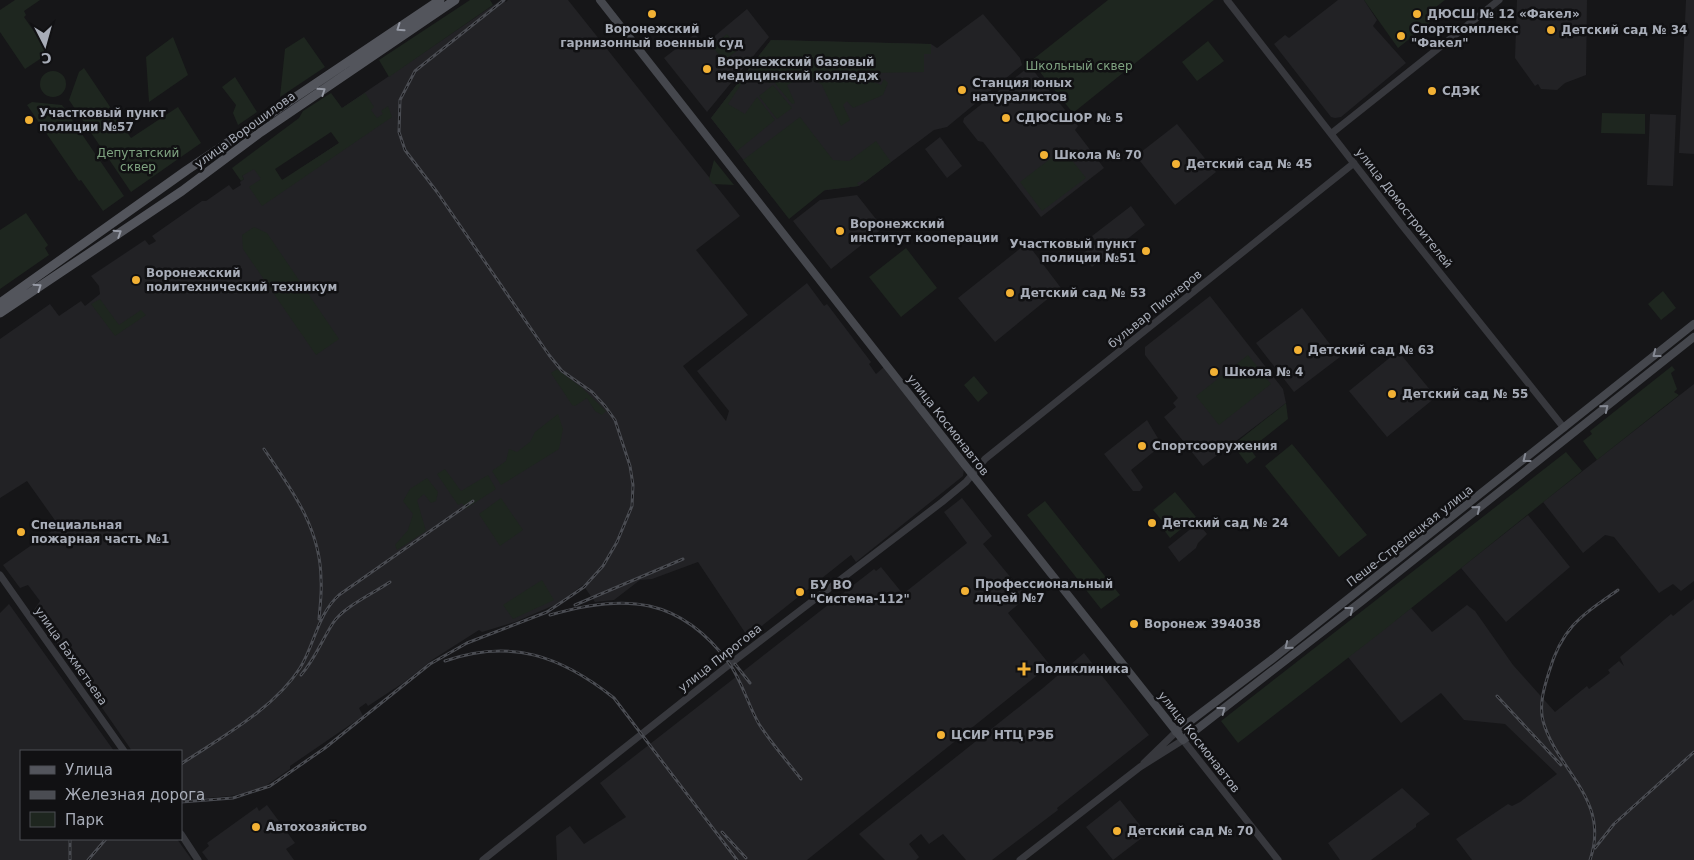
<svg xmlns="http://www.w3.org/2000/svg" width="1694" height="860" viewBox="0 0 1694 860" font-family="'DejaVu Sans',sans-serif">
  <rect width="100%" height="100%" fill="#161618"/>
  <path fill="#222225" d="M501 0 506 2 508 0H568L740 216 696 250 748 315 683 366 726 421 729 411 697 371 807 283 824 306 827 304 871 362 869 364 876 374 884 367 964 469 963 476 856 562 851 555 748 637 698 562 652 579 640 580 614 600 595 602 583 585 557 604 515 622 482 632 479 630 432 660 403 683 368 706 366 703 359 708 363 716 290 766V769L267 785 255 791 230 796 181 800V751H132L34 610 40 601 28 585 20 588 3 565 59 526 27 481 0 498V339L50 304 59 316 81 301 85 306 100 294 99 286 91 276 145 240 149 245 153 243 156 241 152 236 202 201H206L229 185 233 190 241 185 240 182 244 179 242 176 253 168 283 180 339 143 342 108Z
    M1338 0H1364L1377 20 1373 26 1406 63 1341 117 1335 118 1331 117 1274 44 1285 35 1289 38Z
    M1517 0H1587L1586 75 1565 83 1557 90 1541 89 1538 84 1535 86 1515 58Z
    M1686 0H1694V154L1679 153Z
    M747 9 769 37 707 112 664 58 695 34 704 45Z
    M983 14 1020 58 1022 65 947 127 934 130 859 186 772 197 711 118 771 40 931 44 937 48Z
    M1026 69H1032L1078 126 1075 130 1104 168 1041 217 983 142 978 141 963 122 964 118Z
    M1650 114 1676 115 1673 186 1647 185Z
    M1177 124 1216 172 1175 205 1136 156Z
    M940 137 962 166 947 178 925 149Z
    M857 195 883 228 831 269 793 221 820 200Z
    M1131 206 1145 225 1092 267 1082 254 1097 243 1092 236Z
    M1027 243 1061 288 995 342 958 298Z
    M1210 296 1283 389 1286 403 1203 466 1164 417 1176 407 1173 403 1178 398 1145 355V347Z
    M1302 308 1340 357 1294 392 1256 343Z
    M1398 351 1436 397 1387 437 1349 391Z
    M1694 384V581L1681 591 1673 584 1659 593 1614 537 1605 535 1583 553 1543 502Z
    M1147 420 1162 445 1131 470 1143 487 1140 491H1133L1104 454Z
    M962 498 992 536 983 544 1027 597 1008 613 1050 665 807 860H557L556 836 570 826 584 844 626 817 600 783 874 569 876 571 881 567 903 594 967 543 944 512Z
    M1528 515 1570 567 1506 622 1461 568Z
    M1198 523 1207 534 1198 543 1196 548 1179 562 1168 547Z
    M1694 599V860H1472L1456 839 1508 804 1512 806 1520 802 1557 774 1505 724 1464 720 1441 693 1401 723 1348 657 1411 608 1432 632 1467 605 1475 611 1513 665 1555 712 1587 686 1589 689 1610 673 1608 670 1619 661 1624 666 1620 657 1671 614 1673 616Z
    M9 604 114 751H21V839H177L192 860H0V613Z
    M1084 653 1149 735 1057 808 1058 810 992 860H966L943 834 929 844 921 834 909 844 919 857 916 860H885L859 834 1043 688Z
    M1402 788 1430 814 1416 824V827L1371 860H1340L1328 843Z
    M1120 800 1147 834 1113 860 1086 827Z
    M267 805 295 843 286 849 294 860H208L202 852 209 846 207 843 257 807 259 811Z"/>
  <path fill="#1e261f" fill-rule="evenodd" d="M15 0H40L24 11 26 15 24 17 49 53 25 69 0 32V10Z
    M470 0H490L493 5 389 77 379 60Z
    M1108 0H1214L1073 113 1031 61Z
    M1364 0H1445L1427 14 1432 21 1398 48Z
    M727 34 739 49 724 61 712 46Z
    M173 37 188 75 149 102 146 57Z
    M304 37 325 67 280 97 285 49Z
    M771 40 931 44V54H924V72L869 73 871 81 881 85 884 79 888 83 883 95 853 108 847 101 843 105 850 120 841 126 822 85 808 74 787 85 795 103 792 104 774 82 769 83 752 68 728 104 745 114 757 97 775 120 737 151 711 118Z
    M1208 41 1224 61 1197 81 1182 62Z
    M84 68 131 138 178 107 201 143 131 192 69 100 79 72Z
    M40 84a13 13 0 1 1 26 0a13 13 0 1 1-26 0Z
    M235 77 257 112 238 125 233 113 236 105 222 87Z
    M773 85 792 108 777 119 759 96Z
    M331 93 342 108 365 93 374 107 371 110 377 118 383 114 381 111 388 106 392 117 262 206 249 187 261 179 254 169 242 176 244 179 241 181 232 168 299 118 303 111ZM331 132 339 143 282 180 275 169Z
    M32 102 62 105 124 196 103 211 81 180 79 181 27 105Z
    M1602 113 1645 114V134L1601 133Z
    M800 117 833 160 849 161 876 141 891 162 865 182 863 180 857 183 859 186 825 190 789 219 743 160Z
    M1063 149 1086 178 1042 211 1020 182Z
    M714 160 734 185 713 184 709 179Z
    M26 213 48 245 45 248 49 255 0 289V230Z
    M254 227 267 233 339 339 316 355 243 249 242 235Z
    M906 248 937 288 901 317 869 277Z
    M1663 291 1676 308 1661 320 1648 304Z
    M100 299 119 325 141 310 146 315 115 336 91 304Z
    M1248 355 1271 384 1219 425 1196 396Z
    M1672 366 1675 370 1671 373 1677 389 1674 392 1679 395 1597 460 1583 441 1592 434 1590 431Z
    M557 369 581 387 606 411 602 415 595 411 587 398 575 406 572 405 551 373Z
    M974 376 988 393 978 402 964 385Z
    M1286 403 1288 419 1250 449 1256 457 1247 464 1233 445Z
    M558 414 563 429 559 449 501 485 492 471 506 461 509 449 517 452 530 442 535 432Z
    M1292 444 1367 535 1339 557 1265 466Z
    M1566 452 1582 471 1384 630 1238 743 1221 721Z
    M445 469 461 491 488 475 496 489 467 508 462 503 458 505 437 474Z
    M427 478 438 492 436 501 431 503 424 494 417 500 426 531 397 550 395 545 408 530 413 514 403 501 410 489Z
    M1175 492 1196 517 1170 538 1161 526 1164 523 1153 510Z
    M501 498 523 530 500 546 479 514Z
    M1045 501 1120 595 1101 609 1027 515Z
    M542 580 554 600 513 619 503 605Z"/>
  <g fill="none" stroke-linecap="round" stroke-linejoin="round">
    <path stroke="#37383d" stroke-width="7" d="M1227 0 1401 224 1564 428
      M1332 133 1499 0
      M0 575 124 751
      M1144 763 1176 732
      M181 834 198 860
      M483 860 730 664 942 502 966 482 985 459 1354 163
      M1020 860 1140 767 1183 740 1278 860"/>
    <path stroke="#45474d" stroke-width="8" d="M600 0 964 464 1183 740 1362 601 1694 337
      M1176 732 1271 660 1694 324"/>
    <path stroke="#53555c" stroke-width="9" d="M0 303 187 170 440 0
      M0 313 182 191 261 132 455 0"/>
    <g stroke="#4a4c52" stroke-width="3">
      <path id="rail" d="M264 449C292 490 321 529 321 580 322 593 320 606 319 619
        M575 605 683 559
        M550 615C625 593 680 597 729 663 742 681 748 705 759 724 771 743 787 761 801 779
        M445 661C511 638 561 656 614 698L737 860
        M735 664 750 683
        M301 675C315 659 322 640 333 623 343 607 374 593 390 582
        M1497 696 1561 765
        M181 764C220 738 274 709 300 668 315 644 317 615 339 595L473 501
        M181 802 233 798 270 786 325 748 430 664 467 643 547 612 584 587 603 566 617 542 632 506 633 485 630 466 615 420 605 406 592 392 562 371 549 355 437 192 405 150 399 132 400 100 415 71 504 0
        M722 832 746 858
        M70 839V860
        M1595 848 1614 824 1694 752
        M88 860 106 839
        M1590 860C1611 799 1557 771 1543 721 1539 704 1544 688 1549 672 1562 627 1581 616 1618 590"/>
    </g>
    <use href="#rail" stroke="#111113" stroke-width="1" stroke-dasharray="4" stroke-linecap="butt"/>
  </g>
  <defs><path id="oneway-chevron" d="M-2-3.5L2.5 0L-2 3.5" fill="none" stroke-width="1.6" stroke-linecap="round" stroke-linejoin="round" transform="scale(1.25)"/></defs>
  <g stroke="#979ba6">
    <use href="#oneway-chevron" transform="translate(400 28) rotate(145)"/>
    <use href="#oneway-chevron" transform="translate(322 91) rotate(-34)"/>
    <use href="#oneway-chevron" transform="translate(118 233) rotate(-33)"/>
    <use href="#oneway-chevron" transform="translate(38 287) rotate(-35)"/>
  </g>
  <g stroke="#858993">
    <use href="#oneway-chevron" transform="translate(1656 354) rotate(142)"/>
    <use href="#oneway-chevron" transform="translate(1605 408) rotate(-40)"/>
    <use href="#oneway-chevron" transform="translate(1526 459) rotate(142)"/>
    <use href="#oneway-chevron" transform="translate(1477 509) rotate(-39)"/>
    <use href="#oneway-chevron" transform="translate(1350 610) rotate(-38)"/>
    <use href="#oneway-chevron" transform="translate(1288 646) rotate(141)"/>
    <use href="#oneway-chevron" transform="translate(1222 710) rotate(-37)"/>
  </g>
  <g fill="#f2b134" stroke="#111113" stroke-width="2">
    <circle cx="652" cy="14" r="5"/>
    <circle cx="1417" cy="14" r="5"/>
    <circle cx="1551" cy="30" r="5"/>
    <circle cx="1401" cy="36" r="5"/>
    <circle cx="707" cy="69" r="5"/>
    <circle cx="962" cy="90" r="5"/>
    <circle cx="1432" cy="91" r="5"/>
    <circle cx="1006" cy="118" r="5"/>
    <circle cx="29" cy="120" r="5"/>
    <circle cx="1044" cy="155" r="5"/>
    <circle cx="1176" cy="164" r="5"/>
    <circle cx="840" cy="231" r="5"/>
    <circle cx="1146" cy="251" r="5"/>
    <circle cx="136" cy="280" r="5"/>
    <circle cx="1010" cy="293" r="5"/>
    <circle cx="1298" cy="350" r="5"/>
    <circle cx="1214" cy="372" r="5"/>
    <circle cx="1392" cy="394" r="5"/>
    <circle cx="1142" cy="446" r="5"/>
    <circle cx="1152" cy="523" r="5"/>
    <circle cx="21" cy="532" r="5"/>
    <circle cx="965" cy="591" r="5"/>
    <circle cx="800" cy="592" r="5"/>
    <circle cx="1134" cy="624" r="5"/>
    <path d="M1021.5 661.5h5v5h5v5h-5v5h-5v-5h-5v-5h5z"/>
    <circle cx="941" cy="735" r="5"/>
    <circle cx="256" cy="827" r="5"/>
    <circle cx="1117" cy="831" r="5"/>
  </g>
  <g text-anchor="middle" dominant-baseline="central" stroke-width="5" stroke-linejoin="round" paint-order="stroke">
    <g font-size="12" font-weight="bold" fill="#a8adb8" stroke="#111113" text-anchor="start">
      <text x="1427" y="14">ДЮСШ № 12 «Факел»</text>
      <text x="652" y="29" text-anchor="middle">Воронежский<tspan x="652" dy="14">гарнизонный военный суд</tspan></text>
      <text x="1411" y="29">Спорткомплекс<tspan x="1411" dy="14">"Факел"</tspan></text>
      <text x="1561" y="30">Детский сад № 34</text>
      <text x="717" y="62">Воронежский базовый<tspan x="717" dy="14">медицинский колледж</tspan></text>
      <text x="972" y="83">Станция юных<tspan x="972" dy="14">натуралистов</tspan></text>
      <text x="1442" y="91">СДЭК</text>
      <text x="39" y="113">Участковый пункт<tspan x="39" dy="14">полиции №57</tspan></text>
      <text x="1016" y="118">СДЮСШОР № 5</text>
      <text x="1054" y="155">Школа № 70</text>
      <text x="1186" y="164">Детский сад № 45</text>
      <text x="850" y="224">Воронежский<tspan x="850" dy="14">институт кооперации</tspan></text>
      <text x="1136" y="244" text-anchor="end">Участковый пункт<tspan x="1136" dy="14">полиции №51</tspan></text>
      <text x="146" y="273">Воронежский<tspan x="146" dy="14">политехнический техникум</tspan></text>
      <text x="1020" y="293">Детский сад № 53</text>
      <text x="1308" y="350">Детский сад № 63</text>
      <text x="1224" y="372">Школа № 4</text>
      <text x="1402" y="394">Детский сад № 55</text>
      <text x="1152" y="446">Спортсооружения</text>
      <text x="1162" y="523">Детский сад № 24</text>
      <text x="31" y="525">Специальная<tspan x="31" dy="14">пожарная часть №1</tspan></text>
      <text x="975" y="584">Профессиональный<tspan x="975" dy="14">лицей №7</tspan></text>
      <text x="810" y="585">БУ ВО<tspan x="810" dy="14">"Система-112"</tspan></text>
      <text x="1144" y="624">Воронеж 394038</text>
      <text x="1035" y="669">Поликлиника</text>
      <text x="951" y="735">ЦСИР НТЦ РЭБ</text>
      <text x="266" y="827">Автохозяйство</text>
      <text x="1127" y="831">Детский сад № 70</text>
    </g>
    <g font-size="12" fill="#7fa381" stroke="#111113">
      <text x="1079" y="66">Школьный сквер</text>
      <text x="138" y="153">Депутатский<tspan x="138" dy="14">сквер</tspan></text>
    </g>
    <g font-size="12" fill="#a8adb8" stroke="#111113">
      <text transform="translate(245 130) rotate(-36)">улица Ворошилова</text>
      <text transform="translate(1404 208) rotate(52)">улица Домостроителей</text>
      <text transform="translate(1155 309) rotate(-39)">бульвар Пионеров</text>
      <text transform="translate(948 425) rotate(52)">улица Космонавтов</text>
      <text transform="translate(1410 536) rotate(-38)">Пеше-Стрелецкая улица</text>
      <text transform="translate(71 656) rotate(55)">улица Бахметьева</text>
      <text transform="translate(720 658) rotate(-38)">улица Пирогова</text>
      <text transform="translate(1199 742) rotate(52)">улица Космонавтов</text>
    </g>
  </g>
  <rect x="20" y="750" width="162" height="90" fill="#111113" stroke="#4d4f55"/>
  <rect x="30" y="766" width="25" height="8" fill="#53555c" stroke="#4d4f55"/>
  <text x="65" y="775" font-size="15" fill="#a8adb8">Улица</text>
  <rect x="30" y="791" width="25" height="8" fill="#4a4c52" stroke="#4d4f55"/>
  <text x="65" y="800" font-size="15" fill="#a8adb8">Железная дорога</text>
  <rect x="30" y="812" width="25" height="15" fill="#1e261f" stroke="#4d4f55"/>
  <text x="65" y="825" font-size="15" fill="#a8adb8">Парк</text>
  <g transform="translate(45 45) rotate(174)" stroke="#111113" stroke-width="4" paint-order="stroke">
  <path d="M0-4L9 19L0 12L-9 19Z" fill="#a8adb8"/>
  <text y="-8" font-size="14" font-weight="bold" text-anchor="middle" fill="#a8adb8">С</text>
  </g>
</svg>
